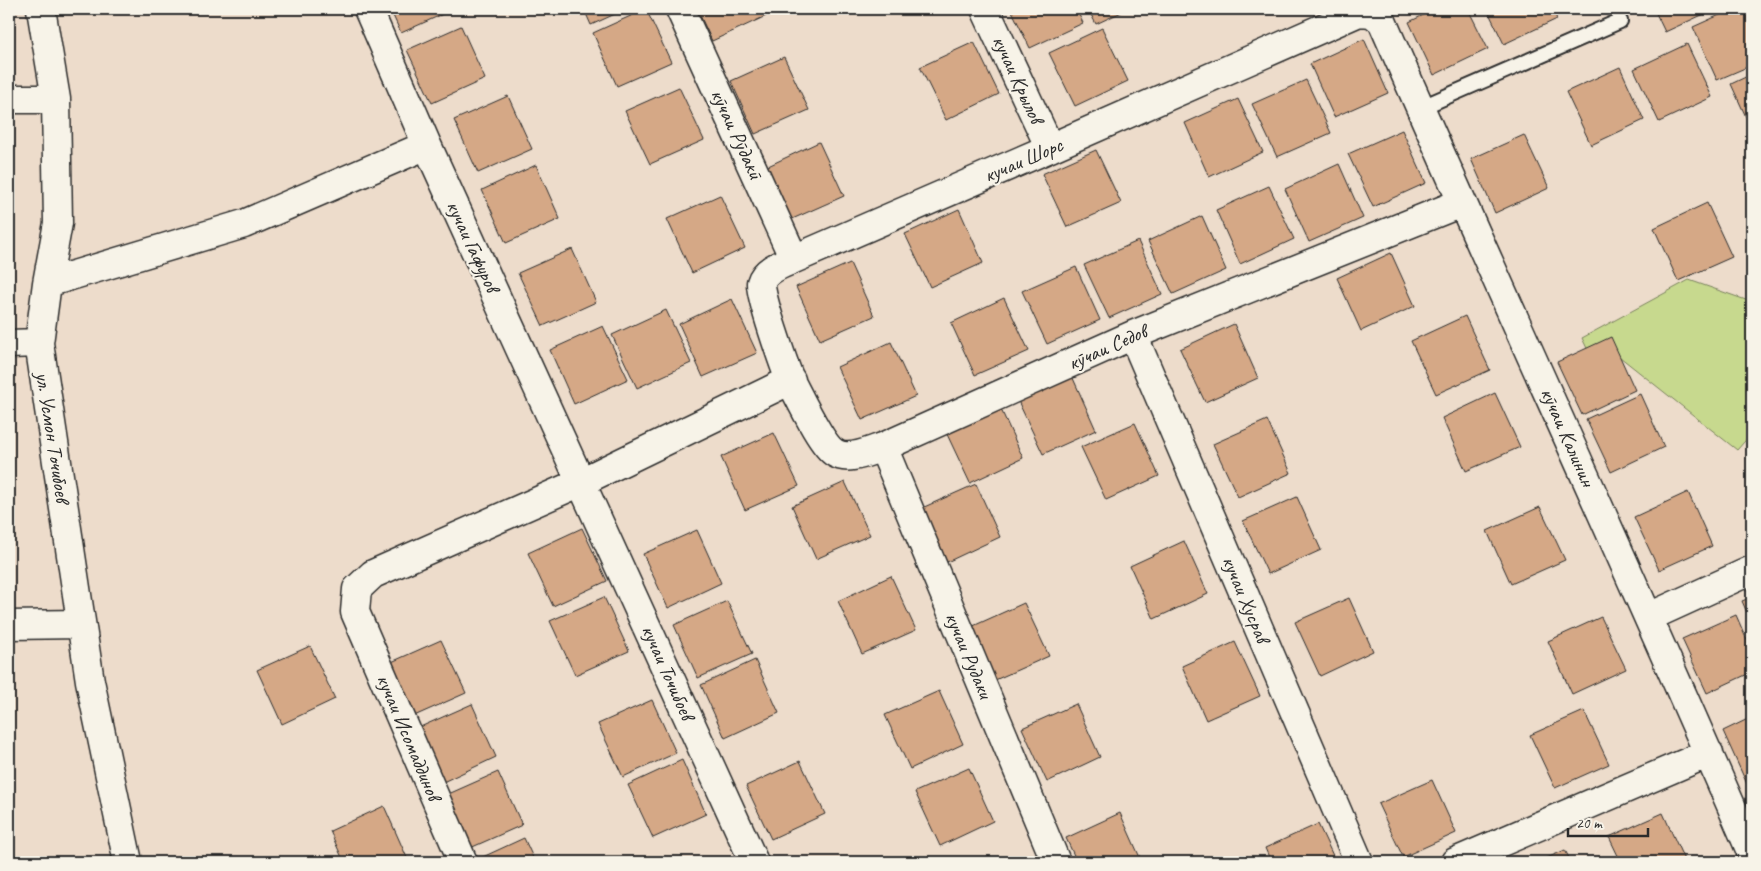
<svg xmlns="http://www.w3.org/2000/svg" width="1761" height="871" viewBox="0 0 1761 871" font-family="Caveat,sans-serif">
  <rect width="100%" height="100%" fill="#eddccb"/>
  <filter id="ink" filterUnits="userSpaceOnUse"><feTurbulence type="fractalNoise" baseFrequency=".02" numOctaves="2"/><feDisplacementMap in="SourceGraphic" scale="10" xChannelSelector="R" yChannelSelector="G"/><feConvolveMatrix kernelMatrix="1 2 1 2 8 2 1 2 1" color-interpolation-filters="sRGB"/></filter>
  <g filter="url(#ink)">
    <path fill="#c7d98e" stroke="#79825c" d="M1689 280 1746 300 1752 305V433L1737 450 1620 357 1597 369 1582 338Z"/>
    <path fill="#d5a886" stroke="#2b2b2b" d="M390 9H454L401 33Z
      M584 9H626L591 25Z
      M646 9 671 62 617 86 593 33Z
      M697 9H762L766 16 712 41Z
      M1011 9H1076L1083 23 1030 48Z
      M1088 9H1128L1096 24Z
      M1436 9H1468L1488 49 1434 75 1409 22Z
      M1487 9H1552L1557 19 1504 44Z
      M1654 9H1715L1665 32Z
      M1733 9H1749L1752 15V65L1717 80 1693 27Z
      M461 26 485 79 432 103 407 50Z
      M1102 28 1128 81 1075 106 1049 53Z
      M1364 39 1388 93 1334 117 1310 64Z
      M974 42 999 94 946 120 920 67Z
      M1687 44 1712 97 1659 122 1634 69Z
      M784 57 809 110 755 134 731 81Z
      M1620 67 1644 120 1591 145 1566 92Z
      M1752 74V130L1731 84Z
      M1306 80 1331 133 1277 157 1252 104Z
      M679 87 704 140 650 164 625 111Z
      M508 96 532 149 478 173 454 120Z
      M1238 99 1263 152 1209 177 1185 123Z
      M1402 130 1426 183 1373 207 1348 154Z
      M1524 135 1549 188 1495 213 1471 159Z
      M819 142 844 196 790 220 766 167Z
      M1096 150 1121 203 1067 227 1042 174Z
      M1339 164 1363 218 1309 242 1285 189Z
      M536 165 560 219 506 243 482 190Z
      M1269 186 1294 239 1240 264 1216 210Z
      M720 195 745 248 692 273 667 219Z
      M1707 203 1732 257 1678 281 1654 228Z
      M959 209 983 263 930 287 905 234Z
      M1202 216 1226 270 1173 294 1148 241Z
      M1138 241 1162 294 1109 318 1084 265Z
      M572 249 596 302 543 326 518 273Z
      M1391 253 1415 306 1361 331 1337 278Z
      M850 263 874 316 820 340 796 287Z
      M1076 267 1100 320 1047 344 1022 291Z
      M1004 298 1029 351 975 375 951 323Z
      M732 299 757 353 703 377 679 324Z
      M666 310 691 363 637 388 612 335Z
      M1465 316 1490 370 1436 394 1411 341Z
      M1234 324 1258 378 1205 402 1180 349Z
      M603 326 628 379 574 404 550 350Z
      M1611 337 1635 390 1582 415 1557 362Z
      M891 342 916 396 862 420 837 367Z
      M1072 376 1096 430 1043 454 1018 401Z
      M1495 393 1520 447 1466 471 1442 418Z
      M1640 394 1664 447 1611 472 1586 419Z
      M999 405 1023 458 970 483 945 430Z
      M1267 420 1291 473 1238 497 1213 444Z
      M1135 423 1159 476 1106 500 1081 447Z
      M774 433 799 486 745 510 721 457Z
      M845 482 870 535 816 559 792 506Z
      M976 484 1000 537 947 562 922 508Z
      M1688 492 1712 546 1659 570 1634 517Z
      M1297 497 1321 550 1268 574 1243 521Z
      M1540 507 1565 560 1511 584 1487 531Z
      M582 528 607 581 553 606 528 553Z
      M697 530 721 583 668 608 643 554Z
      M1184 541 1208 594 1154 619 1130 566Z
      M891 576 916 630 862 654 838 601Z
      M604 597 629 651 575 675 550 621Z
      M1752 597V624L1742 601Z
      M1349 598 1373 651 1320 676 1295 622Z
      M727 601 752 654 698 678 674 625Z
      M1024 603 1049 656 995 680 971 627Z
      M1736 615 1752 652V672L1707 693 1682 639Z
      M1601 617 1626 669 1572 694 1548 641Z
      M441 640 466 693 412 717 387 664Z
      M1235 642 1260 696 1206 720 1182 666Z
      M310 646 335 699 282 724 257 670Z
      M755 660 779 713 725 738 701 685Z
      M939 691 963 744 910 769 885 715Z
      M652 700 676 753 623 777 598 724Z
      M472 704 496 757 443 782 418 728Z
      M1076 704 1100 757 1047 782 1022 728Z
      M1584 711 1609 764 1555 788 1530 735Z
      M1752 717V781L1747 784 1723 731Z
      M682 760 706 814 653 838 628 785Z
      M800 761 825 814 771 839 746 786Z
      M969 768 993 821 940 846 915 792Z
      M498 772 522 825 468 849 444 796Z
      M1432 780 1456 833 1403 857 1378 804Z
      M384 806 408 860 402 862H344L330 831Z
      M1120 813 1142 862H1077L1066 838Z
      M1663 813 1685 862H1621L1609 837Z
      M1318 824 1336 862H1271L1265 848Z
      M524 838 535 862H472Z
      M1565 850 1571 862H1538Z"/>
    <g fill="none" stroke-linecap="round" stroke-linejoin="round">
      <g stroke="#2b2b2b" stroke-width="18">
        <path id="lane" d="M1420 108 1620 21"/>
      </g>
      <g stroke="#2b2b2b" stroke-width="31">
        <path id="street" d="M41 9 56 99 58 223 47 283 39 343 90 681 128 862
          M368 9 427 145 754 862
          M680 9 794 259
          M985 9 1050 148
          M9 99H56
          M1461 203 1133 335 883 447C869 451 849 462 835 453 822 446 799 397 791 382 785 368 759 294 761 283 765 269 783 264 794 259L1050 148 1359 12 1372 13 1382 21C1504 300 1632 575 1752 854
          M47 283 244 224 427 145
          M1133 335 1359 862
          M9 344 39 343
          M883 447 1056 862
          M1649 617 1752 570
          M9 625 81 624
          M463 862 355 612 357 589 373 574 581 482 791 380
          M1455 862 1709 753"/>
      </g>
      <use href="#lane" stroke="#f7f3e8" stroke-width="14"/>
      <use href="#street" stroke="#f7f3e8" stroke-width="28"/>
    </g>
  </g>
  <g text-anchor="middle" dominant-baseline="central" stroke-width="4.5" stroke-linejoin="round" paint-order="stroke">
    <g font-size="21" fill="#2b2b2b" stroke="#f7f3e8">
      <text transform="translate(1018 79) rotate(65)">кучаи Крылов</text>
      <text transform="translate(737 134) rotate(65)">кӯчаи Рӯдакӣ</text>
      <text transform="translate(1023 160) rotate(-23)">кучаи Шорс</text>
      <text transform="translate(473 246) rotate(65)">кучаи Гафуров</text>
      <text transform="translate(1107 347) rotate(-24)">кӯчаи Седов</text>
      <text transform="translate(53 437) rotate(81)">ул. Усмон Точибоев</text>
      <text transform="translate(1568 437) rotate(66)">кӯчаи Калинин</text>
      <text transform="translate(1246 599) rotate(67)">кучаи Хусрав</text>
      <text transform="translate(969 655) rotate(67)">кучаи Рудаки</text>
      <text transform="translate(668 672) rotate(66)">кучаи Точибоев</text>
      <text transform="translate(409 737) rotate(67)">кучаи Исомаддинов</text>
    </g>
  </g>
  <rect width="1761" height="871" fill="none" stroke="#f7f3e8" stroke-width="30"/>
  <rect x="15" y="15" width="1731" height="841" fill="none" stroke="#2b2b2b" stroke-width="2" filter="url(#ink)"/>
  <path d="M1568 828v8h80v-8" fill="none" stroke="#2b2b2b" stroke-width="2.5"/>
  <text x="1576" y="828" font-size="15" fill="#2b2b2b" stroke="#f7f3e8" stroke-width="4" paint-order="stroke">20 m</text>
</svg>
